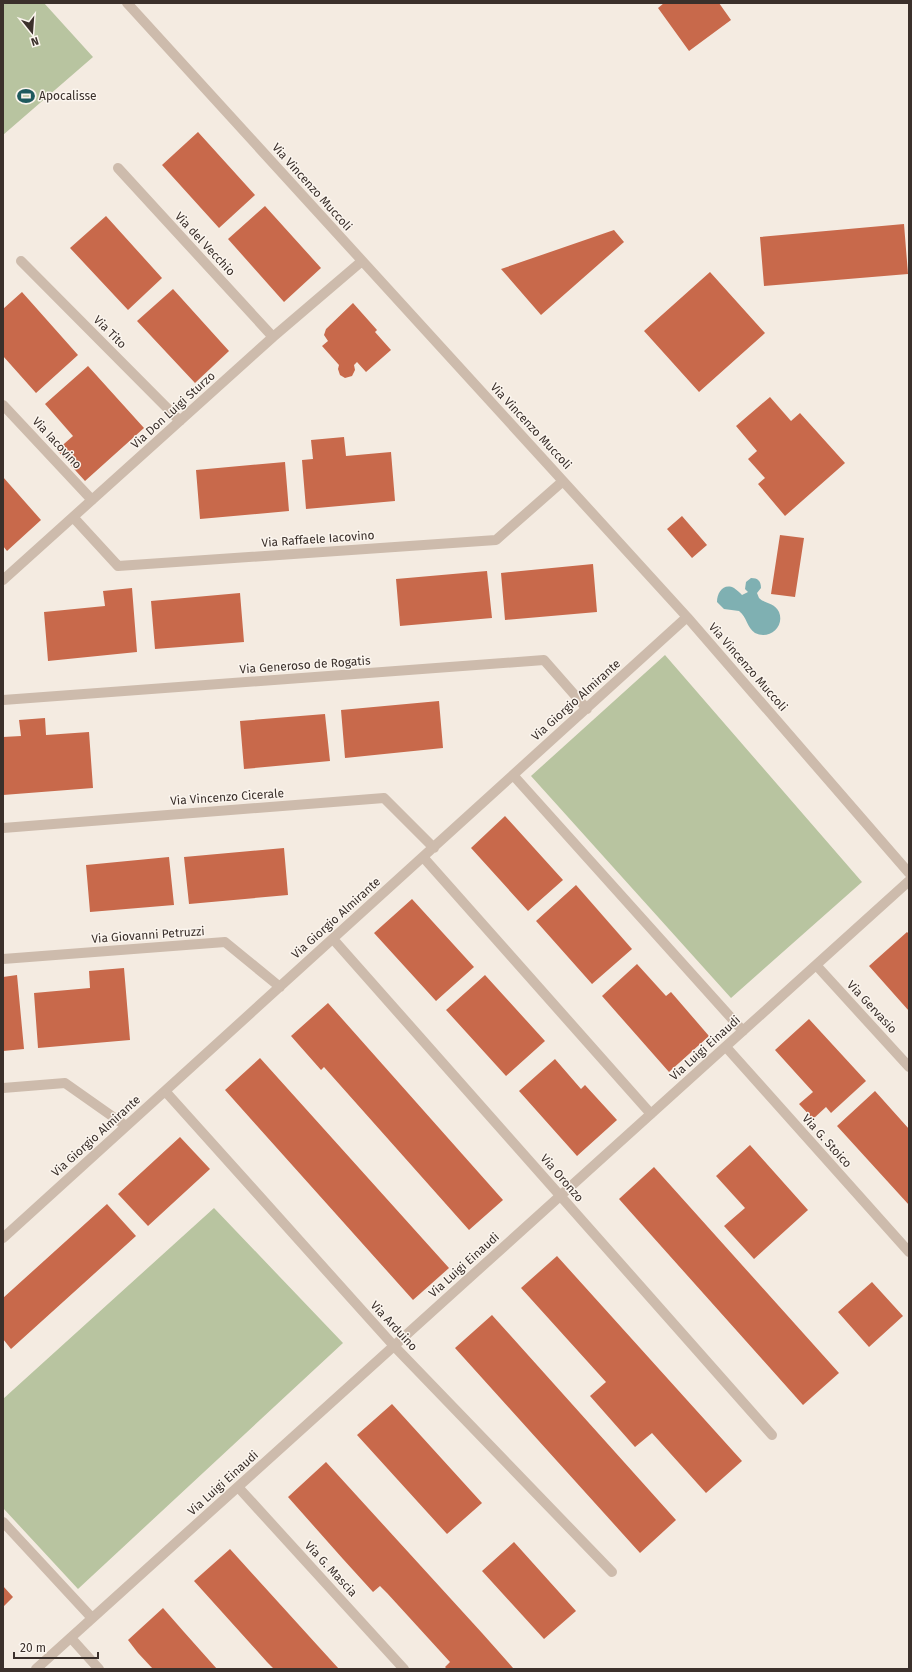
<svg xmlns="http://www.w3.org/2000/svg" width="912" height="1672" viewBox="0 0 912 1672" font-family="'Fira Sans',sans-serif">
  <rect width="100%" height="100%" fill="#f4ebe1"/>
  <path fill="#b8c4a0" d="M3 3H44L93 57 3 135Z
    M665 655 862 882 731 998 531 776Z
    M214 1208 343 1343 78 1589 3 1508V1399Z"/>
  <path fill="#7fb0b2" d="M751 578C758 578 761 581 761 588L757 593 759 598C765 604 775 603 779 612 785 627 769 640 755 633 747 628 747 617 739 611L724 609 717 602C717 592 724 583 734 588 737 590 740 593 742 595L748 592 745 589 746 582Z"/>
  <path fill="#c8694b" d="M664 3H719L731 20 689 51 658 8Z
    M198 132 255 195 219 228 162 165Z
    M265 206 321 268 284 302 228 239Z
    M106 216 162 278 128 310 70 248Z
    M904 224 908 274 764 286 760 237Z
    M614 230 624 242 541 315 501 269Z
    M710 272 765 333 699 392 644 331Z
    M173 289 229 351 195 383 137 321Z
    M22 292 78 355 36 393 3 356V309Z
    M353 303 377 330 375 332 391 350 366 372 357 362 354 365 355 370 352 376 345 378 340 375 338 369 339 365 322 346 328 341 324 335 326 329Z
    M88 366 144 428 85 481 57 450 73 436 45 404Z
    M770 397 791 421 800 413 845 463 785 516 758 484 765 478 748 459 757 451 736 426Z
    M344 437 346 456 391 452 395 501 306 509 302 460 313 459 311 440Z
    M285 462 289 511 200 519 196 470Z
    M3 477 41 520 7 551 3 546Z
    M682 516 707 545 692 558 667 529Z
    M780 535 804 538 795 597 771 594Z
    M593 564 597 612 505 620 501 573Z
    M487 571 492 618 400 626 396 579Z
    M132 588 137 652 48 661 44 612 105 606 103 591Z
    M240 593 244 642 155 649 151 601Z
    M439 701 443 748 345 758 341 710Z
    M325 714 330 761 244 769 240 721Z
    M45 718 46 735 89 732 93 788 3 795V737L21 736 19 720Z
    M505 816 563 880 528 911 471 848Z
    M284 848 288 895 189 904 184 857Z
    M169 857 174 905 90 912 86 865Z
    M576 885 632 949 592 984 536 921Z
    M412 899 474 967 436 1001 374 933Z
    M907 932 909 934V1011L869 966Z
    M637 964 666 996 671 992 709 1036 669 1072 602 996Z
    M124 968 130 1040 38 1048 34 993 90 988 89 971Z
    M17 975 24 1049 3 1051V977Z
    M485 975 545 1041 506 1076 446 1010Z
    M328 1003 503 1200 469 1230 324 1067 321 1070 291 1036Z
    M809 1019 866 1081 831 1113 826 1107 813 1119 799 1104 813 1092 775 1050Z
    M260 1058 449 1268 413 1300 225 1090Z
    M555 1059 581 1089 585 1085 617 1120 577 1156 519 1091Z
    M875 1091 909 1129V1205L837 1126Z
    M180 1137 210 1169 148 1226 118 1194Z
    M750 1145 808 1210 754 1259 724 1226 745 1208 716 1176Z
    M654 1167 839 1373 803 1405 619 1199Z
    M107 1204 136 1236 11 1349 3 1339V1298Z
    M557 1256 742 1461 706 1493 652 1433 635 1447 590 1396 606 1382 521 1288Z
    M872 1282 903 1316 869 1347 838 1312Z
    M492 1315 676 1520 640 1553 455 1348Z
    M392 1404 482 1503 447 1534 357 1435Z
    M326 1462 482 1633 513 1668 512 1669H447L445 1667 450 1662 387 1593 380 1586 373 1592 343 1559 288 1497Z
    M514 1542 576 1611 544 1639 482 1571Z
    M230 1549 318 1646 339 1669H274L267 1662 194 1581Z
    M3 1586 13 1597 3 1607Z
    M163 1608 184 1632 217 1669H153L138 1653 128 1640Z"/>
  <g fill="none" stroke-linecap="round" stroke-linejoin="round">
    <path stroke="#cdbbac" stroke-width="10" d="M127 3 687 617 909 873
      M118 168 273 337
      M21 261 180 421
      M3 405 92 500
      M73 517 118 566 496 540 563 481
      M3 580 273 337 362 261
      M3 700 544 660 587 709
      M513 775 743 1031
      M3 828 384 798 434 848
      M423 857 651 1114
      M333 939 772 1435
      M3 959 225 942 280 987
      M816 965 909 1067
      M726 1047 909 1252
      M3 1088 65 1083 126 1126
      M165 1091 394 1346 612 1572
      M3 1238 687 617
      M238 1487 404 1669
      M3 1522 92 1618
      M71 1638 99 1669
      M36 1669 909 881"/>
  </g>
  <defs>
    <g id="stadium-bare" transform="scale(1.38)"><path d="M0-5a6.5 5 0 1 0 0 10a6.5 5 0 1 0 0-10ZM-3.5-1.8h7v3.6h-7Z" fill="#1f5a5e" stroke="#fbf5ee" stroke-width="2.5" paint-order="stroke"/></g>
  </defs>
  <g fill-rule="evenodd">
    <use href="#stadium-bare" x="26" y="96"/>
  </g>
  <g text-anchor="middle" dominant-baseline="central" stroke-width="3" stroke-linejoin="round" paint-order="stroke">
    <g font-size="12" fill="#3b302b" stroke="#fbf5ee" text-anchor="start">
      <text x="39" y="96">Apocalisse</text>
    </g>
    <g font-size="12" fill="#3b302b" stroke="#fbf5ee">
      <text transform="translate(312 187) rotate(48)">Via Vincenzo Muccoli</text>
      <text transform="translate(205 244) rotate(47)">Via del Vecchio</text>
      <text transform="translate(110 332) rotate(45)">Via Tito</text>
      <text transform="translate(173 410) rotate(-42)">Via Don Luigi Sturzo</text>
      <text transform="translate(531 426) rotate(47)">Via Vincenzo Muccoli</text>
      <text transform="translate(57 443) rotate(47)">Via Iacovino</text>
      <text transform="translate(318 539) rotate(-4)">Via Raffaele Iacovino</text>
      <text transform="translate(305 665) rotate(-4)">Via Generoso de Rogatis</text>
      <text transform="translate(748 667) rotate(49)">Via Vincenzo Muccoli</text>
      <text transform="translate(576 700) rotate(-42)">Via Giorgio Almirante</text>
      <text transform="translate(227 797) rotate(-4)">Via Vincenzo Cicerale</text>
      <text transform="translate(336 918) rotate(-42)">Via Giorgio Almirante</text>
      <text transform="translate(148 935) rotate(-4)">Via Giovanni Petruzzi</text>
      <text transform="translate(872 1007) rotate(47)">Via Gervasio</text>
      <text transform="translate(705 1048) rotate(-42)">Via Luigi Einaudi</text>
      <text transform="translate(96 1136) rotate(-42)">Via Giorgio Almirante</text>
      <text transform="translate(827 1141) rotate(48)">Via G. Stoico</text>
      <text transform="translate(562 1178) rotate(49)">Via Oronzo</text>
      <text transform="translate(464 1265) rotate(-42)">Via Luigi Einaudi</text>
      <text transform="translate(394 1326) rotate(47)">Via Arduino</text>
      <text transform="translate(223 1483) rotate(-42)">Via Luigi Einaudi</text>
      <text transform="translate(331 1569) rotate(47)">Via G. Mascia</text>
    </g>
  </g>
  <rect width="912" height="1672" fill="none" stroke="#3b302b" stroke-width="8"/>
  <g transform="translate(32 32) rotate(163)" stroke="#fbf5ee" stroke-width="3" paint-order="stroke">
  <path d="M0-3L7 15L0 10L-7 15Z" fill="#3b302b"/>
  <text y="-6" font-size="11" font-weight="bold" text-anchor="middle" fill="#3b302b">N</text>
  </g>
  <path d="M14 1652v6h84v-6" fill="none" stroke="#3b302b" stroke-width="2"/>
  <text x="20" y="1652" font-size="12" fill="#3b302b" stroke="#fbf5ee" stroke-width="3" paint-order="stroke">20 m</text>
</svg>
